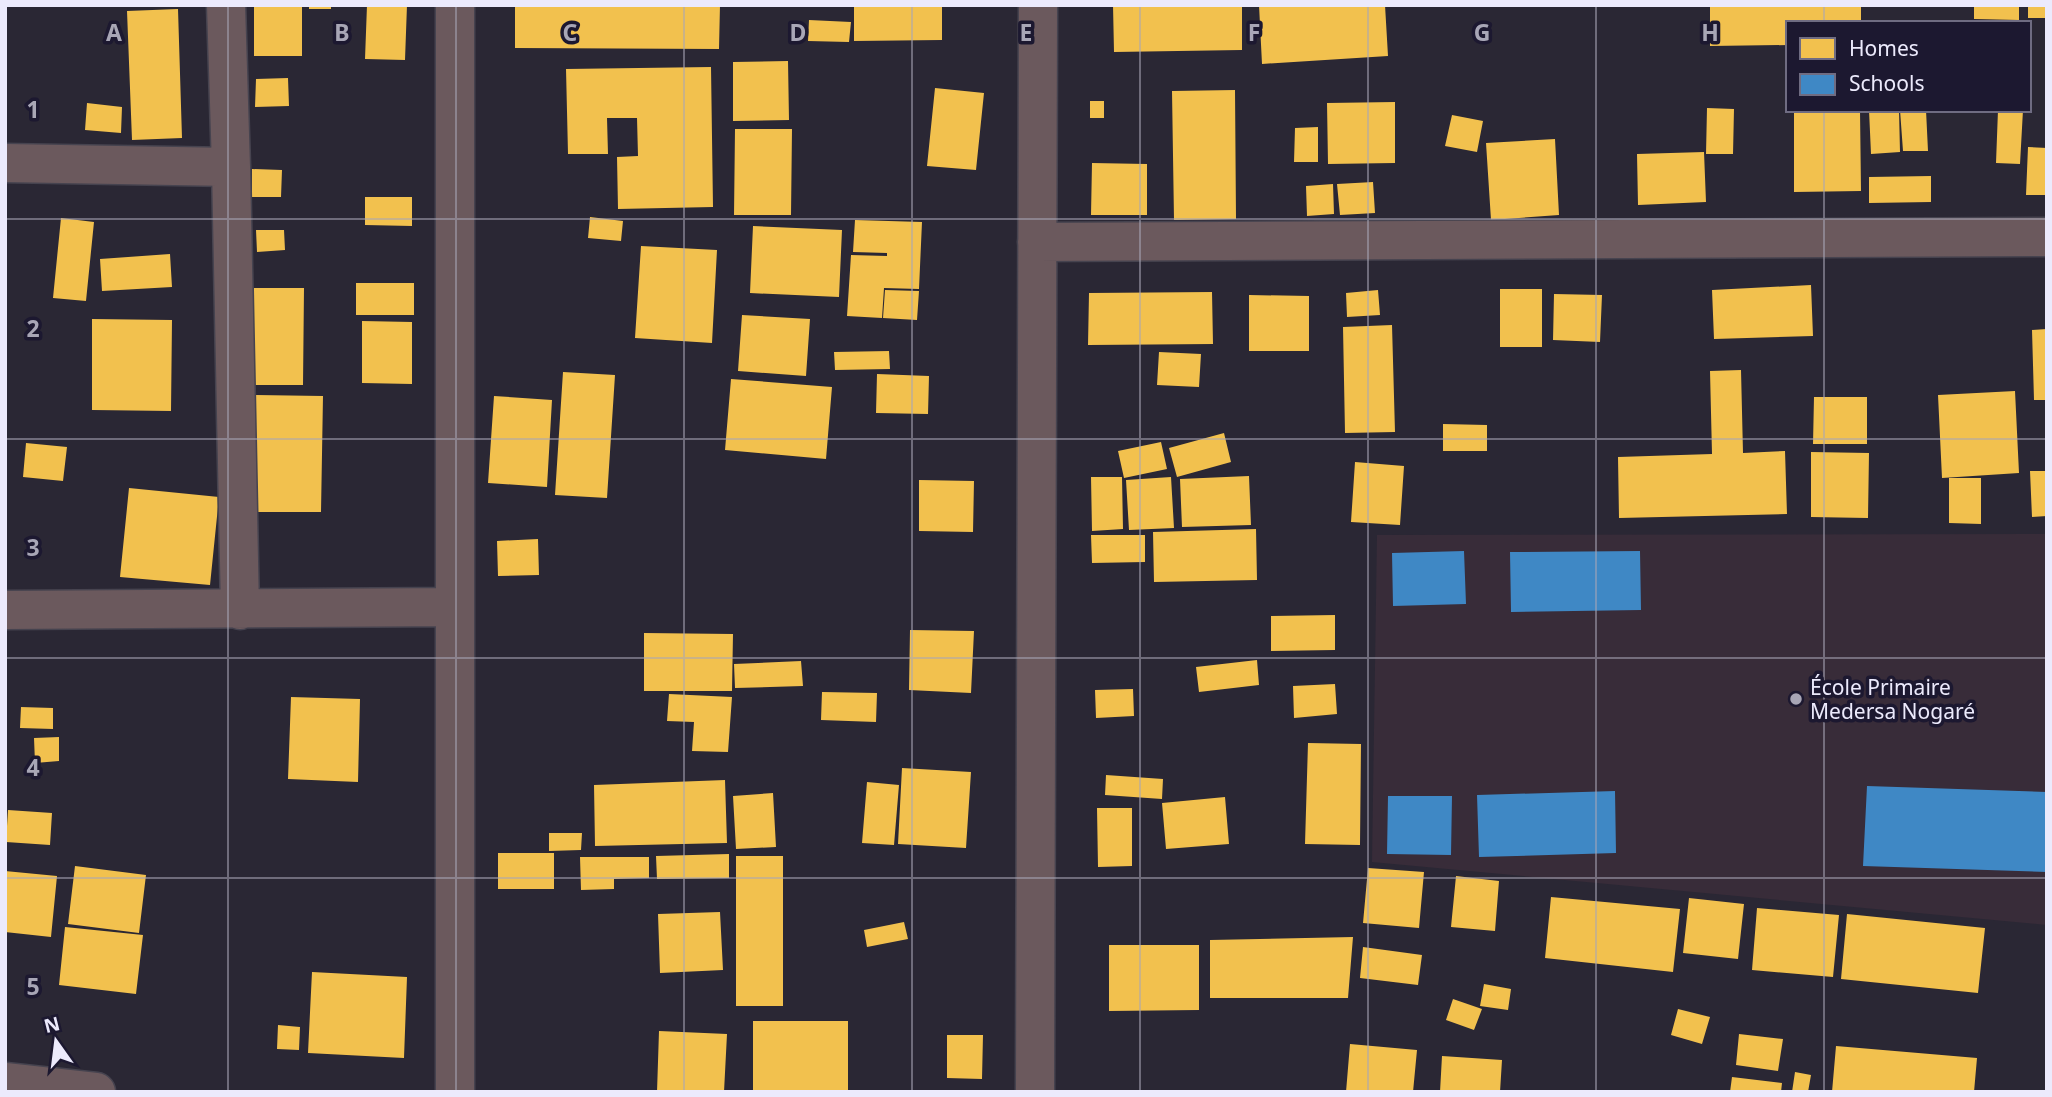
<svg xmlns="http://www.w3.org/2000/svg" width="2052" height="1097" viewBox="0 0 2052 1097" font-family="'Noto Sans',sans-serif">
  <rect width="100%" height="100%" fill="#2a2734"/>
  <path fill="#382c39" d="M2047 534V925L1372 862 1377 535Z"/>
  <path fill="#f2c14e" d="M254 5H302V56H254Z
    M309 5H331V9H309Z
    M367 5H407L405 60 365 59Z
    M515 5H720L719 49 515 48Z
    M854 5H942V40L854 41Z
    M1113 5H1242V50L1114 52Z
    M1259 5H1385L1388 56 1262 64Z
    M1710 5H1861V23H1788V45L1710 46Z
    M1974 5H2019V20L1974 19Z
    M2028 5H2047V18H2028Z
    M178 9 182 138 132 140 127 11Z
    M809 20 851 22 849 42 808 41Z
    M788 61 789 120 733 121V62Z
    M711 67 713 207 618 209 617 157 638 156 637 118H607L608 154H568L566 69Z
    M288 78 289 106 255 107 256 79Z
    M935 88 984 93 976 170 927 166Z
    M1235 90 1236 219 1174 220 1172 91Z
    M1090 101H1104V118H1090Z
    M1395 102V163L1328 164 1327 103Z
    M87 103 122 107 121 133 85 130Z
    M1707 108 1734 109 1733 154H1706Z
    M1794 110H1860L1861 191 1794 192Z
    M1869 110H1899L1900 152 1871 154Z
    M1900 110H1926L1928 151H1903Z
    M1998 110H2023L2020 164 1996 163Z
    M1452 115 1483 121 1477 152 1445 146Z
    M1318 127V162H1294L1295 128Z
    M735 129H792L791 215H734Z
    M1555 139 1559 215 1491 220 1486 143Z
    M2028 147 2047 148V195H2026Z
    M1704 152 1706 202 1638 205 1637 154Z
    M1092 163 1147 164V215H1091Z
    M252 169 282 170 281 197H252Z
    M1931 176V202L1869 203V177Z
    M1373 182 1375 213 1340 215 1337 184Z
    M1333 184 1334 214 1307 216 1306 186Z
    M365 197H412V226L365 225Z
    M590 217 623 221 621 241 588 238Z
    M61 218 94 222 86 301 53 298Z
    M855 220 922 222 919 289 884 288 882 318 847 316 851 255 887 256V253L853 252Z
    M753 226 842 230 839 297 750 293Z
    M256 230H284L285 250 257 252Z
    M641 246 717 250 712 343 635 338Z
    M170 254 172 287 102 291 100 259Z
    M356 283H414V315H356Z
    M1811 285 1813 336 1714 339 1712 290Z
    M254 288H304L303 385H254Z
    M1500 289H1542V347H1500Z
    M885 290 919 291 917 320 883 318Z
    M1378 290 1380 315 1347 317 1346 293Z
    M1212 292 1213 344 1088 345 1089 293Z
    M1554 294 1602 295 1600 342 1553 340Z
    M1249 295 1309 296V351H1249Z
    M742 315 810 319 806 376 738 371Z
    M92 319 172 320 171 411 92 410Z
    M362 321 412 322V384L362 383Z
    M1392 325 1395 432 1345 433 1343 327Z
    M2047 329V400H2034L2032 330Z
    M889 351 890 369 835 370 834 352Z
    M1159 352 1201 354 1199 387 1157 385Z
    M1741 370 1743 453 1785 451 1787 514 1619 518 1618 457 1712 454 1710 371Z
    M563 372 615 375 607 498 555 495Z
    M877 374 929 376 928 414 876 413Z
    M731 379 832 387 826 459 725 450Z
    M2015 391 2019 473 1942 478 1938 395Z
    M256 395 323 396 321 512H254Z
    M494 396 552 400 547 487 488 483Z
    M1814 397H1867V444H1813Z
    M1443 424 1487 425V451H1443Z
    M1224 433 1231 462 1177 477 1169 448Z
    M1161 442 1167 469 1124 478 1118 451Z
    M26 443 67 447 63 481 23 477Z
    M1811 452 1869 453 1868 518 1811 517Z
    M1355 462 1404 466 1400 525 1351 522Z
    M2030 471H2047V516L2032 517Z
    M1249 476 1251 525 1182 527 1180 479Z
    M1091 477H1122L1123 529 1092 531Z
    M1171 477 1174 528 1129 530 1126 480Z
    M1949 478H1981V524L1949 523Z
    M919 480 974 481 973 532 919 531Z
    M129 488 219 497 210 585 120 577Z
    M1256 529 1257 580 1154 582 1153 532Z
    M1091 535H1145V562L1092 563Z
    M538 539 539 575 498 576 497 541Z
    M1335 615V650L1271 651V616Z
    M910 630 974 631 971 693 909 690Z
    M644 633 733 634 732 691H644Z
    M1257 660 1259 685 1199 692 1196 667Z
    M801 661 803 686 735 688 734 664Z
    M1335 684 1337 714 1294 718 1293 686Z
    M1133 689 1134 716 1096 718 1095 690Z
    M822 692 877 693 876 722 821 720Z
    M669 694 732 697 728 752 692 751 694 722 667 721Z
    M291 697 360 699 358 782 288 779Z
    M21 707 53 708V729L20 728Z
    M59 737V761L35 763 34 738Z
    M1308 743 1361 744 1360 845 1305 844Z
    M902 768 971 772 966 848 898 844Z
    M1106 775 1163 779 1162 799 1105 795Z
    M725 780 727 843 595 846 594 785Z
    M867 782 899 785 894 845 862 843Z
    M773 793 776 847 736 849 733 796Z
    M1225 797 1229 844 1166 849 1162 803Z
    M1097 808H1132V866L1098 867Z
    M8 810 52 813 50 845 6 842Z
    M549 833H582L581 850 549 851Z
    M498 853H554V889H498Z
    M729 854V878L657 879 656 856Z
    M736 856H783V1006H736Z
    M580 857H649V878L614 879V889L581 890Z
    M75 866 146 875 139 933 68 924Z
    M1368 868 1424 872 1419 928 1363 923Z
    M5 871 57 876 51 937 5 932Z
    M1456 876 1499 881 1495 931 1451 927Z
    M1551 897 1680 909 1673 972 1545 958Z
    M1689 898 1744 904 1738 959 1683 953Z
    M1757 908 1839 915 1833 977 1752 970Z
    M720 912 723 970 660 973 658 914Z
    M1847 914 1985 928 1978 993 1841 979Z
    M904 922 908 939 867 947 864 930Z
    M65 927 143 935 136 994 59 985Z
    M1353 937 1348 998H1210V940Z
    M1109 945H1199V1010L1109 1011Z
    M1363 947 1422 955 1418 985 1360 978Z
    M312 972 407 977 404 1058 308 1053Z
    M1484 984 1511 989 1508 1010 1480 1006Z
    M1453 999 1482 1009 1474 1030 1446 1020Z
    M1678 1009 1710 1017 1702 1044 1671 1035Z
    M753 1021H848V1092H753Z
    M278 1025 300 1027 299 1050 277 1049Z
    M659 1031 727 1034 724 1092H657Z
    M1739 1034 1783 1039 1778 1071 1736 1065Z
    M947 1035H983L982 1079 947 1078Z
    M1350 1044 1417 1050 1413 1092H1346Z
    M1836 1046 1977 1058 1974 1092H1832Z
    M1442 1056 1502 1060 1500 1092H1440Z
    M1795 1072 1811 1075 1808 1092H1792Z
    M1732 1077 1782 1083 1781 1092H1730Z"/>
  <path fill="#3f88c5" d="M1464 551 1466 604 1393 606 1392 553Z
    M1640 551 1641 610 1511 612 1510 552Z
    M1867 786 2047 792V872L1863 866Z
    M1615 791 1616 853 1479 857 1477 795Z
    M1388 796H1452L1451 855 1387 854Z"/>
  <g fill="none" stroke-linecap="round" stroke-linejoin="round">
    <g stroke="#46434f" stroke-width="41">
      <path id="street" d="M226 5 231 167 240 610
        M5 163 231 167
        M1037 242 2047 237
        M5 610 455 607
        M5 1082 96 1092
        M455 1092V5
        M1035 1092 1038 5"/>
    </g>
    <use href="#street" stroke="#6b595d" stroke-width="38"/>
  </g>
  <path fill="none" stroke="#a8a6b6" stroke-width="2" stroke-opacity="0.55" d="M228 5V1092M456 5V1092M684 5V1092M912 5V1092M1140 5V1092M1368 5V1092M1596 5V1092M1824 5V23M1824 110V1092M5 219H2047M5 439H2047M5 658H2047M5 878H2047"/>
  <circle fill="#a8a6b6" stroke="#1c1830" stroke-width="2.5" cx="1796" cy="699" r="7"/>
  <g text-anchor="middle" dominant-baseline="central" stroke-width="7" stroke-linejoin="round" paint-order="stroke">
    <g font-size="21" fill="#eceafc" stroke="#1c1830" text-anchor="start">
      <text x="1810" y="687">École Primaire<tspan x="1810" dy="24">Medersa Nogaré</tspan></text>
    </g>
  </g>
  <g font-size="23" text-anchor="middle" font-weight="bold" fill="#a8a6b6" stroke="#1c1830" stroke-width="7" stroke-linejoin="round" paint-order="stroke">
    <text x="114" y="41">A</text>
    <text x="342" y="41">B</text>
    <text x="570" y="41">C</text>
    <text x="798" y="41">D</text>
    <text x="1026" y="41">E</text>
    <text x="1254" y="41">F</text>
    <text x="1482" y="41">G</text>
    <text x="1710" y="41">H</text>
    <text x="33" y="118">1</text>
    <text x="33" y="337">2</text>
    <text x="33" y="556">3</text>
    <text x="33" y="776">4</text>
    <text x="33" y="995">5</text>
  </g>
  <rect width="2052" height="1097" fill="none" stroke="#eceafc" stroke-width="14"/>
  <rect x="1786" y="21" width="245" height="91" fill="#1c1830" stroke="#6f6c82" stroke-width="2"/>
  <rect x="1800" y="38" width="35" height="21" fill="#f2c14e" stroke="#6f6c82" stroke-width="2"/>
  <text x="1849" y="56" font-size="21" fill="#eceafc">Homes</text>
  <rect x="1800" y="74" width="35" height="21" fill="#3f88c5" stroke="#6f6c82" stroke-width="2"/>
  <text x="1849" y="91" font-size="21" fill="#eceafc">Schools</text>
  <g transform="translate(56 1041) rotate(346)" stroke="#1c1830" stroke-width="5" paint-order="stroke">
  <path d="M0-5L12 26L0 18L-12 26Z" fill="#eceafc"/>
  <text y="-10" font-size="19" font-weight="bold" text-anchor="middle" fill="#eceafc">N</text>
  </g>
</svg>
